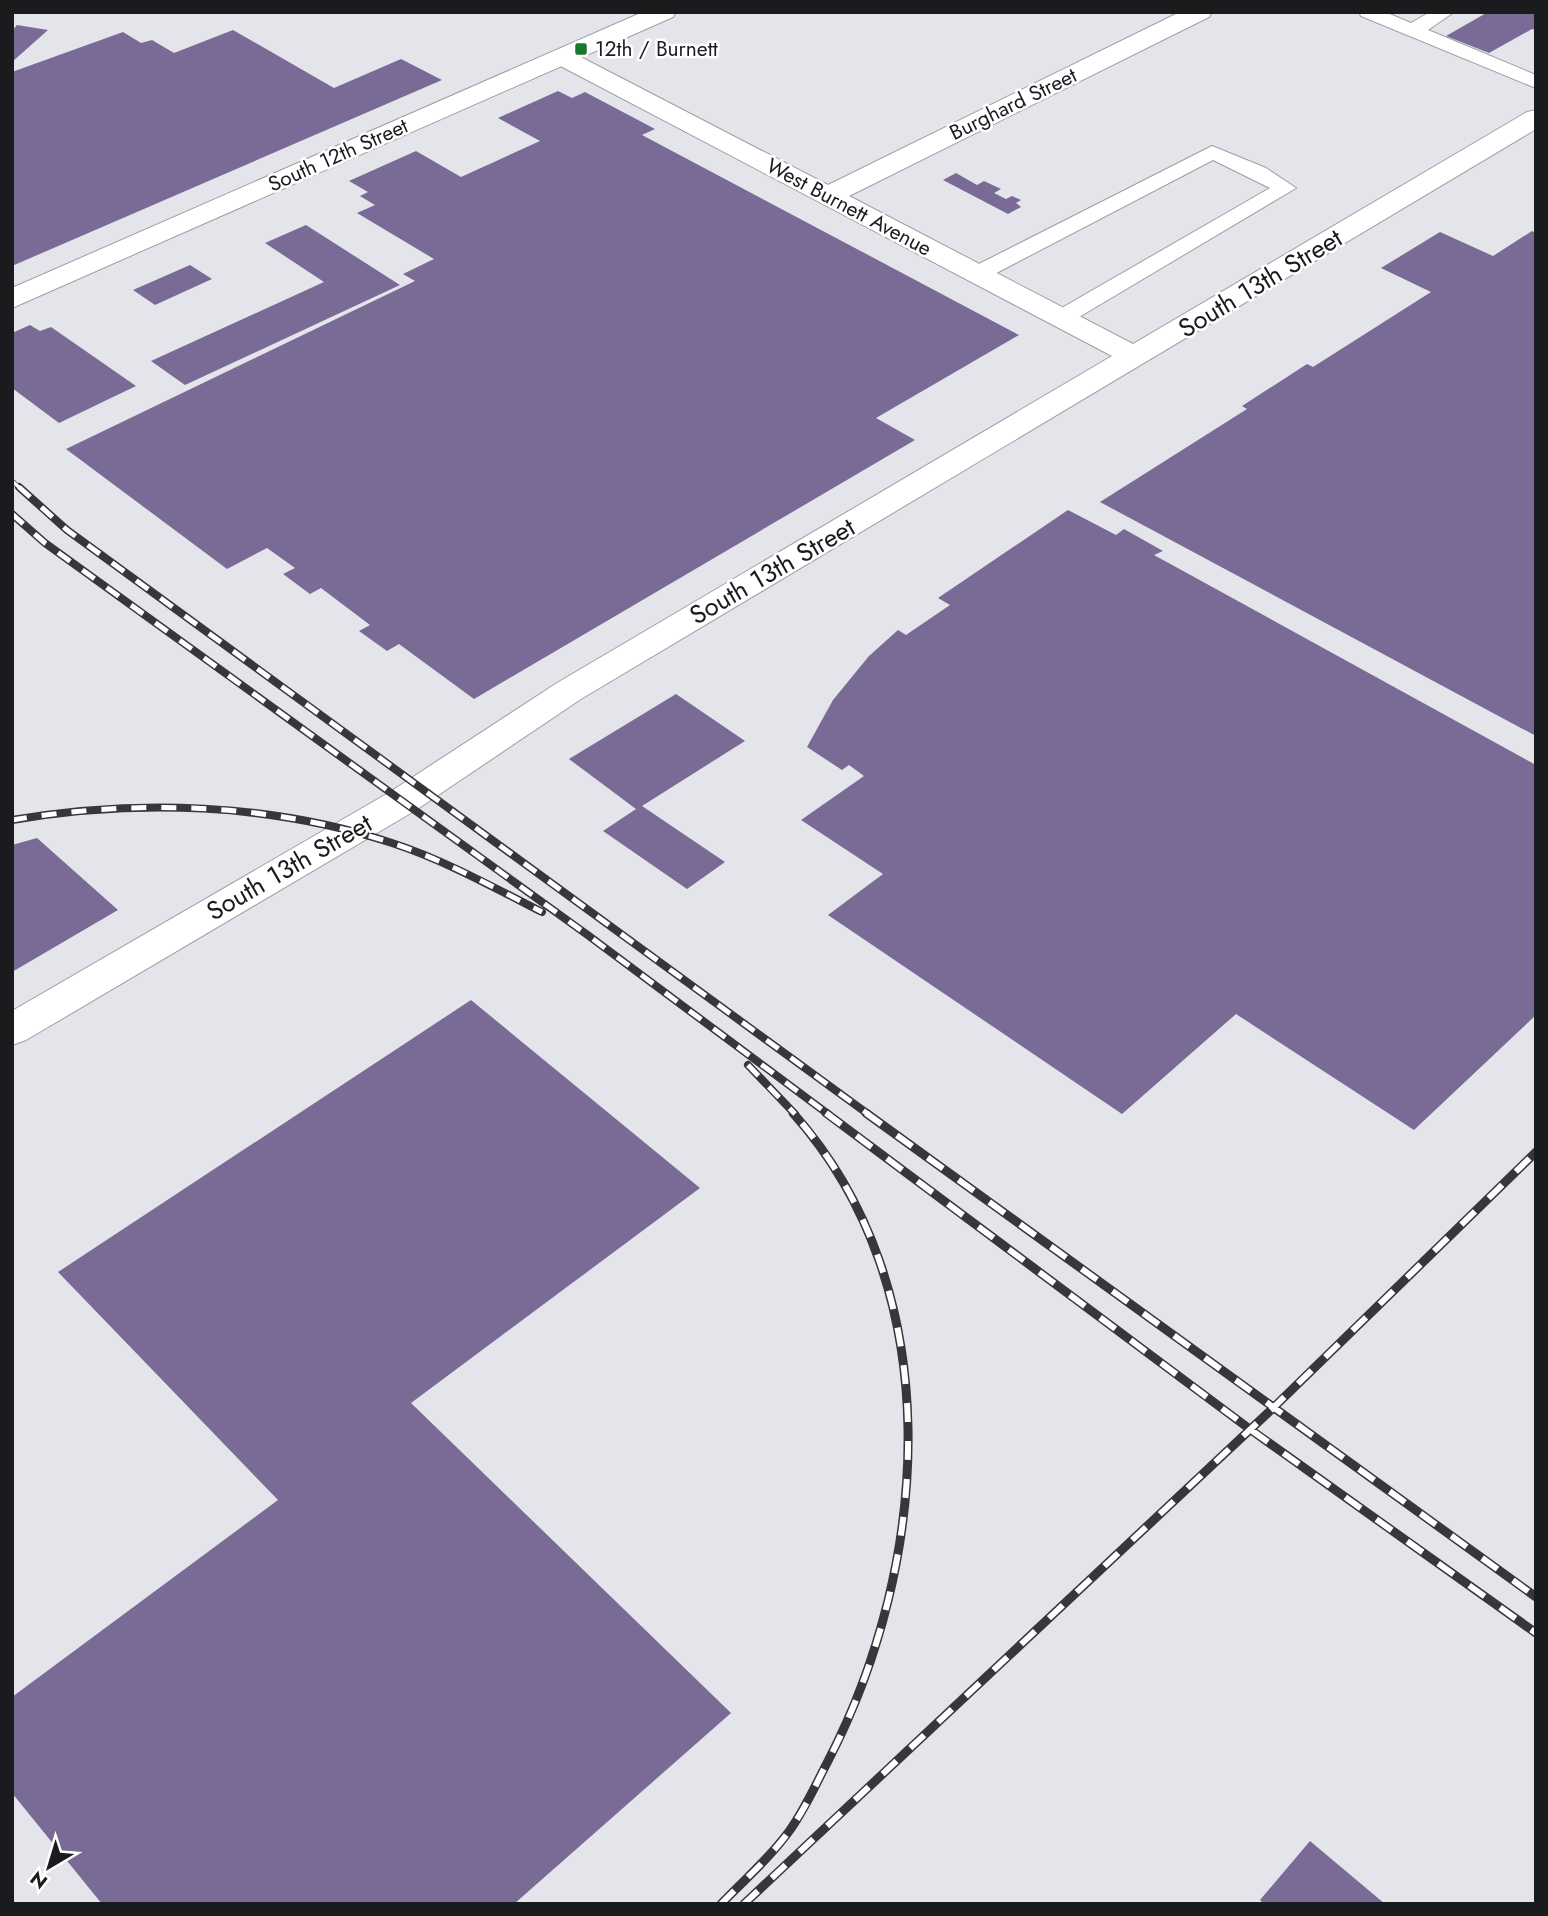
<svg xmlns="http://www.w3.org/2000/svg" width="1548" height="1916" viewBox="0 0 1548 1916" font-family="Jost,sans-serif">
  <rect width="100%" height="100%" fill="#e3e5ea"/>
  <path fill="#796a96" d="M1488 12H1536V30L1532 29 1489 53 1446 36Z
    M17 25 48 30 12 62V31Z
    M233 30 334 88 401 59 442 80 12 266V72L123 32 141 43 152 40 174 53Z
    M558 91 572 98 585 92 655 129 642 135 1019 335 876 418 915 440 474 699 399 644 387 651 359 631 370 625 321 588 310 594 283 574 295 568 267 548 227 569 66 449 415 281 403 274 434 259 357 213 375 205 360 196 368 192 349 181 416 151 461 177 540 141 498 118Z
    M956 173 977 185 984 181 1001 189 994 193 1006 199 1012 196 1021 200 1016 203 1021 207 1008 214 943 180Z
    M306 225 400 285 185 385 151 361 324 282 265 243Z
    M1532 231 1536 233V736L1100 502 1247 409 1242 406 1307 364 1313 367 1431 292 1381 268 1440 232 1493 256Z
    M190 265 212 279 155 305 133 290Z
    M30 325 40 331 51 327 136 386 59 423 12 388V333Z
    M1068 510 1116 535 1124 529 1163 551 1154 555 1536 765V1015L1414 1130 1236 1014 1122 1114 828 915 883 874 801 820 864 776 849 765 842 770 807 747 833 700 869 656 898 630 906 635 950 605 938 598Z
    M676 694 745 741 642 806 725 862 687 889 603 831 636 809 569 759Z
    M37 838 118 910 12 972V845Z
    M471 1000 700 1188 411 1403 731 1713 514 1904H102L12 1793V1697L278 1500 58 1272Z
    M1310 1841 1385 1904H1264L1260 1900Z"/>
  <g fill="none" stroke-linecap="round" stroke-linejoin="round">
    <g stroke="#9c9fa3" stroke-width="2">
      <path id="service" d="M1359 12H1385L1411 23 1430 12H1454L1428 30 1536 75V88L1361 16Z
        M1212 146 1266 168 1296 188 1069 323 1061 325 1050 318 1053 313 1270 188 1213 160 985 279 977 281 966 274 969 269Z"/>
    </g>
    <g stroke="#9c9fa3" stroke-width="2">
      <path id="minor" d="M1180 12H1212L1209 17 849 196 1133 344 1527 112 1536 110V129L581 699 416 810 26 1040 12 1045V1011L390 792 557 683 1112 356 553 62 549 57 553 52H571L828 185Z"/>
    </g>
    <g stroke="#9c9fa3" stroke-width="2">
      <path id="tertiary" d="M643 12H676L673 17 12 308V288Z"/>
    </g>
    <use href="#service" fill="#fff" fill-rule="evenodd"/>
    <use href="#minor" fill="#fff" fill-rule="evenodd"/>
    <use href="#tertiary" fill="#fff" fill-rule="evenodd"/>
    <g stroke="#36373a" stroke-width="5">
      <path id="rail-far2" d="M12 481 21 489"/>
    </g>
    <g stroke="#36373a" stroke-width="8">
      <path id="rail-far1" d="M19 487 67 530 868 1114
        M12 514 45 543 589 936 828 1114
        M12 820C137 799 271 803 392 843 444 860 493 887 542 912
        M748 1065 795 1114"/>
    </g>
    <g stroke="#36373a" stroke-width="9">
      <path id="rail" d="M826 1113 1251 1430 1536 1633
        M866 1113 1536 1597
        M721 1904C744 1880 770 1858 790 1830 805 1809 816 1784 828 1761 931 1562 950 1289 793 1113
        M744 1904 1272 1409 1536 1152"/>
    </g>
    <use href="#rail-far2" stroke="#fff" stroke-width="3.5" stroke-dasharray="11" stroke-linecap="butt"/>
    <use href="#rail-far1" stroke="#fff" stroke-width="5" stroke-dasharray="15" stroke-linecap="butt"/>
    <use href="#rail" stroke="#fff" stroke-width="6" stroke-dasharray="19" stroke-linecap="butt"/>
  </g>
  <rect fill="#187829" stroke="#fff" stroke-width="2.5" x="574" y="42" width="14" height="14" rx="3.5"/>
  <g text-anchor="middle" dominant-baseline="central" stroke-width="5" stroke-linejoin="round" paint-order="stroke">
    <g font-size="21" fill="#1a1b1d" stroke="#fff" text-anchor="start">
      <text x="595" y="49">12th / Burnett</text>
    </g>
    <g font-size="21" fill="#1a1b1d" stroke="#fff">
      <text transform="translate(1013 104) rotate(-26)">Burghard Street</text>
      <text transform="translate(338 155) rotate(-24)">South 12th Street</text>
      <text transform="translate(849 207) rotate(28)">West Burnett Avenue</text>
    </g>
    <g font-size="26" fill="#1a1b1d" stroke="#fff">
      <text transform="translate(1260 283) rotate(-31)">South 13th Street</text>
      <text transform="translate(772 571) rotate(-30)">South 13th Street</text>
      <text transform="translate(289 867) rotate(-30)">South 13th Street</text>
    </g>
  </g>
  <rect width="1548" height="1916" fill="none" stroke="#1a1b1d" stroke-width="28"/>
  <g transform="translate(49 1867) rotate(218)" stroke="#ffffff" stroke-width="5" paint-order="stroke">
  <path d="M0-5L12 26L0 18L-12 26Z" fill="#1a1b1d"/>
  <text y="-10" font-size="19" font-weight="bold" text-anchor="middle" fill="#1a1b1d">N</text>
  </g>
</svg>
